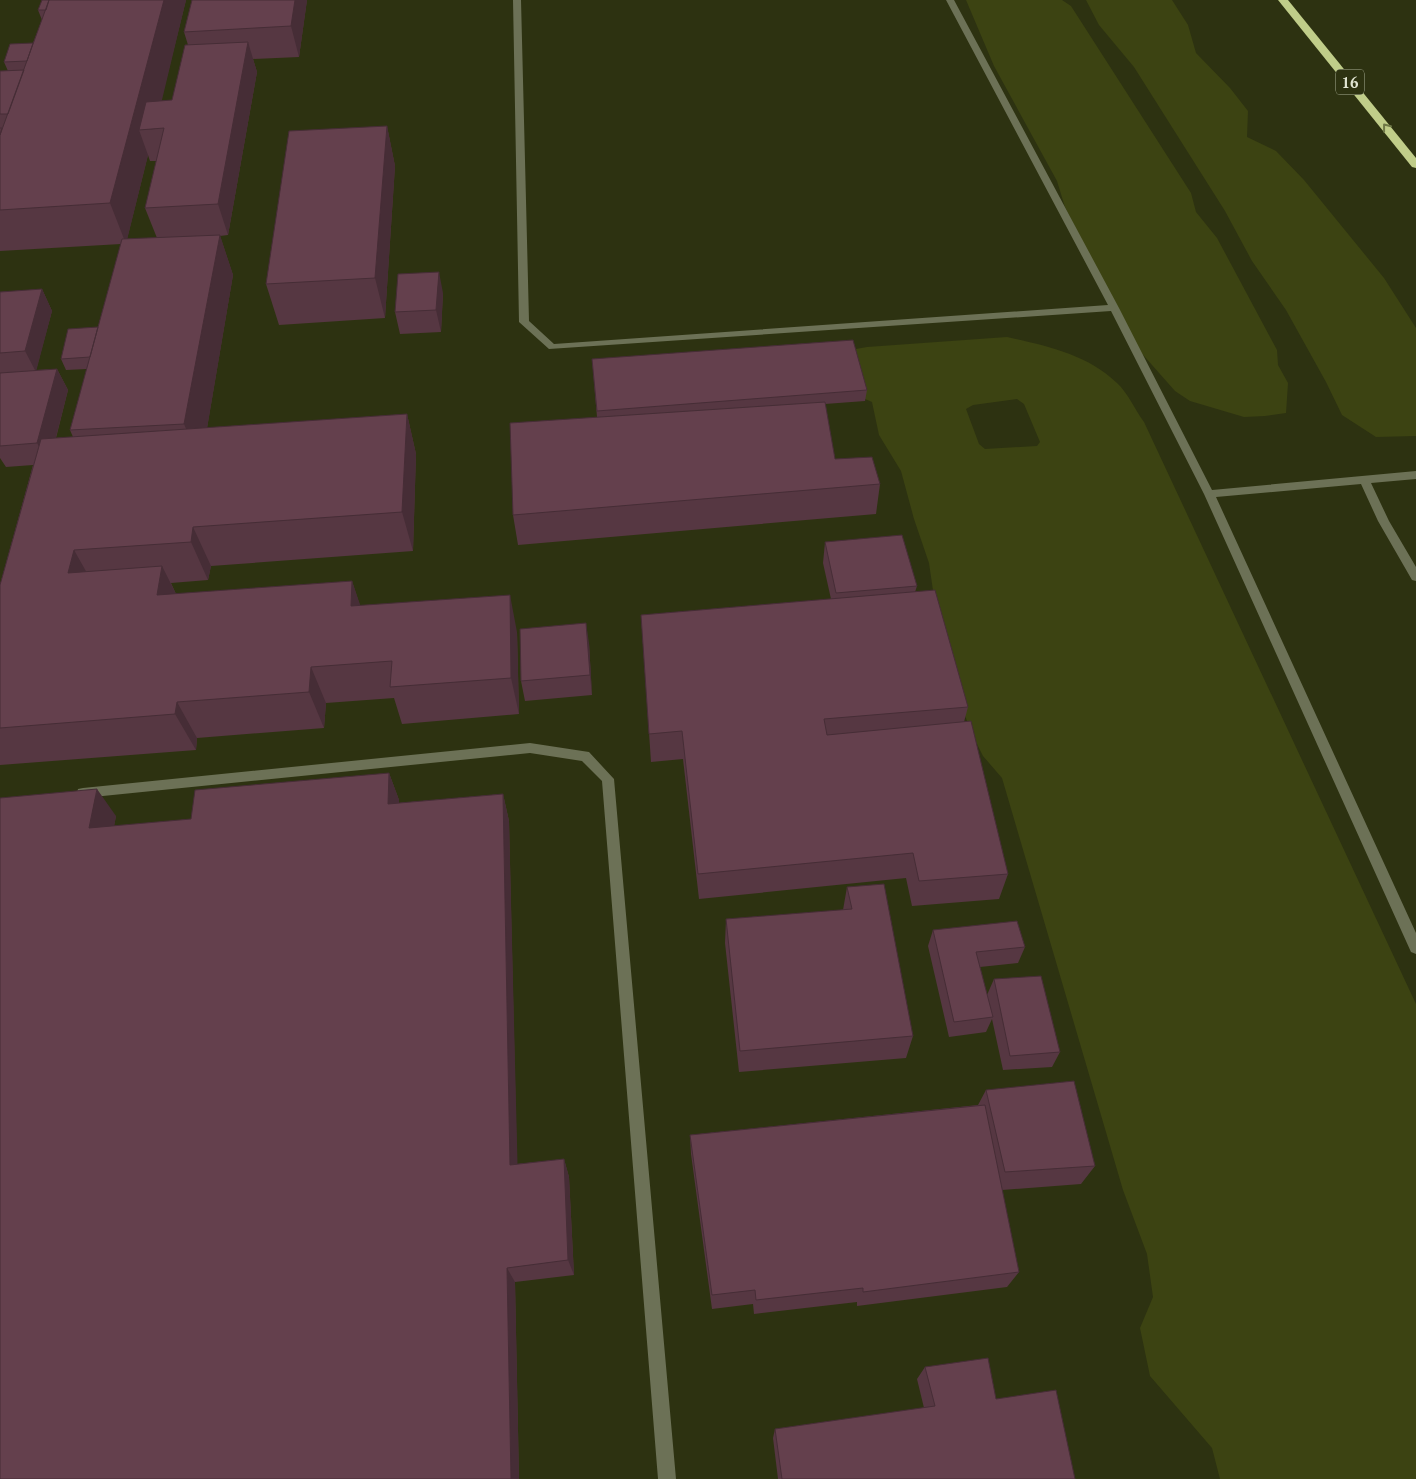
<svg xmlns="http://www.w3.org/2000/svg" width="1416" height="1479" viewBox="0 0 1416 1479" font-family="'PT Serif',serif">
  <rect width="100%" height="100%" fill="#2d3211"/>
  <path fill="#3c4312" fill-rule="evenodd" d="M966 0H1062L1071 6 1191 193 1196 212 1217 238 1277 350 1278 365 1288 383 1286 413 1265 416 1244 417 1190 401 1175 391 1137 348 1065 207 1057 181 994 66Z
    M1086 0H1172L1188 25 1196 53 1230 88 1248 111 1247 137 1276 151 1304 180 1384 278 1416 328V436L1376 437 1342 415 1326 382 1286 310 1252 261 1225 211 1134 67 1099 25Z
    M1007 337C1046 346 1087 354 1117 383 1128 393 1135 410 1144 422L1416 1004V1479H1220L1212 1448 1150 1376 1140 1328 1153 1297 1147 1254 1123 1190 1002 778 983 756 971 732 942 652 929 563 914 519 901 471 879 435 872 402 856 395 845 351 867 347ZM1017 399 1024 404 1040 442 1037 446 985 449 979 444 966 409 973 405Z"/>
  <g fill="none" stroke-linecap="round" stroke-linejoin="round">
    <path fill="#6c7156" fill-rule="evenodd" d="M513 0H521L529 321 554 344 1108 305 946 0H954L1119 308 1212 490 1416 471V479L1371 483 1389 521 1416 567V581L1412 580 1378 521 1361 484 1216 497 1416 933V954L1411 952 1204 494 1111 311 549 349 519 322Z
      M530 743 589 752 614 779 676 1479H658L602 781 582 761 530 753 83 798 78 797 77 793 78 789 83 788Z"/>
    <path fill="#c0cd89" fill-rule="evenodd" d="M1278 0H1288L1416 158V168L1412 167Z"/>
  </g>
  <path fill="#563742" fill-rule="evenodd" d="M42 0H186L161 101 172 100 188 45 184 32 192 0H307L299 57 253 59 257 72 228 235 220 236 233 275 207 428 407 414 416 454 413 551 211 566 208 580 171 583 176 594 352 581 360 606 517 632 519 714 402 724 394 698 326 703 324 728 197 738 196 750 0 765V585L33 465 6 467 0 458V292L42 289 52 311 36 370 57 369 68 390 56 438 73 437 70 430 87 369 66 370 61 359 98 327 121 244 0 251V71H8L4 62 33 43 42 20 38 10ZM148 155 150 161H157L145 208 157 238 127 239Z
    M387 126 395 166 385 318 279 325 266 284Z
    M443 293 441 332 400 334 395 312Z
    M592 359 867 390 865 401 825 404 835 459 880 484 876 514 518 545 513 515 597 417Z
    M825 542 917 586 915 592 968 707 964 722 1008 874 999 899 912 906 906 878 699 899 683 759 651 762 641 615 831 599 823 563Z
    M589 643 592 695 525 701 521 681Z
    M389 773 399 800V803L503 794 509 821 517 1164 564 1159 569 1177 574 1275 515 1282 519 1479H0V798L116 816 114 826 191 819Z
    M847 887 913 1036 906 1058 739 1072 725 943 726 919 843 910Z
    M933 930 1025 947 1018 963 980 967 987 995 994 979 1060 1052 1052 1067 1003 1070 992 1019 986 1032 949 1037 928 946Z
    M986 1090 1095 1166 1081 1184 1002 1190 1019 1272 1007 1287 857 1306V1302L754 1314 753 1304 712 1309 691 1154 690 1135 978 1105Z
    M925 1367 996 1399 1075 1479H778L773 1438 775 1429 924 1408 917 1379Z"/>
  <path fill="#462d36" d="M164 0H186L155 129 139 130 148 155 126 244 110 203Z
    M295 0H307L299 57 291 26Z
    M248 42 257 72 228 235 218 204Z
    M387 126 395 166 385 318 375 278Z
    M220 235 233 275 201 464 184 424Z
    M439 272 443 293 441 332 436 310Z
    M42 289 52 311 36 372 25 351Z
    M57 369 68 390 49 464 37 443Z
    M407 414 416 454 413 551 402 512Z
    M193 527 211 566 208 580 191 542Z
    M74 550 96 589 68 573Z
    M162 566 181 604 157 595Z
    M352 581 365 619 351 606Z
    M510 595 517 632 519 714 511 678Z
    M586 623 589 643 592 695 590 675Z
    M311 667 326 703 324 728 309 692Z
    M177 702 197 738 196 750 175 714Z
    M389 773 399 800 398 831 388 804Z
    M97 789 116 816 109 854 89 828Z
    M503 794 509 821 518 1183 510 1165Z
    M564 1159 569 1177 574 1275 568 1260Z
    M507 1268 515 1282 519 1479H511Z"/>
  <path fill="#64404d" stroke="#462d36" d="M42 0H49L46 10H38Z
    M49 0H164L110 203 0 210V135Z
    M192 0H295L291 26 184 32Z
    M248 42 218 204 145 208 164 128 139 130 146 102 172 100 185 45Z
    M33 43 27 61 4 62 10 44Z
    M24 70 8 114H0V71Z
    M387 126 375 278 266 284 289 131Z
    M0 128H2L0 135Z
    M220 235 184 424 70 430 122 239Z
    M439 272 436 310 395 312 398 274Z
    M42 289 25 351 0 353V292Z
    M98 327 90 357 61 359 68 329Z
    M853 340 867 390 597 411 592 359Z
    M57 369 37 443 0 446V373Z
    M825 402 835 459 872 457 880 484 513 515 510 423Z
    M407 414 402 512 193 527 191 542 74 550 68 573 162 566 157 595 352 581 351 606 510 595 511 678 390 687 392 661 311 667 309 692 177 702 175 714 0 728V585L41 439Z
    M902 535 917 586 836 593 825 542Z
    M935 590 968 707 824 719 827 735 971 721 1008 874 919 881 913 853 698 874 682 731 649 734 641 615Z
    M586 623 590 675 521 681 520 629Z
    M389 773 388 804 503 794 510 1165 564 1159 568 1260 507 1268 511 1479H0V798L97 789 89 828 191 819 195 790Z
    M884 884 913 1036 740 1051 726 919 852 909 847 887Z
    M1017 921 1025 947 976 952 993 1017 954 1022 933 930Z
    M1041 976 1060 1052 1010 1056 994 979Z
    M1074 1081 1095 1166 1005 1172 986 1090Z
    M985 1105 1019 1272 863 1292V1288L756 1300 755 1290 712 1295 690 1135Z
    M988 1358 996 1399 1056 1390 1075 1479H782L775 1429 935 1406 925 1367Z"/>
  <defs><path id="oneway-chevron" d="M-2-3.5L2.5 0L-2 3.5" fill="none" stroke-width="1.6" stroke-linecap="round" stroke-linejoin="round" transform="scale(1.25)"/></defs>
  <use stroke="#6f7847" href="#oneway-chevron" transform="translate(1386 127) rotate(-128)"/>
  <g text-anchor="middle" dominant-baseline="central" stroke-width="4.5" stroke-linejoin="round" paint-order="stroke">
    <rect fill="#2d3211" stroke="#aaaf97" stroke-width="1" x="1336" y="69.5" width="28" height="25" rx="4"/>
    <g font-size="15" font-weight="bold" fill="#e0e4d1">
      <text x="1350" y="82">16</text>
    </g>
  </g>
</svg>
